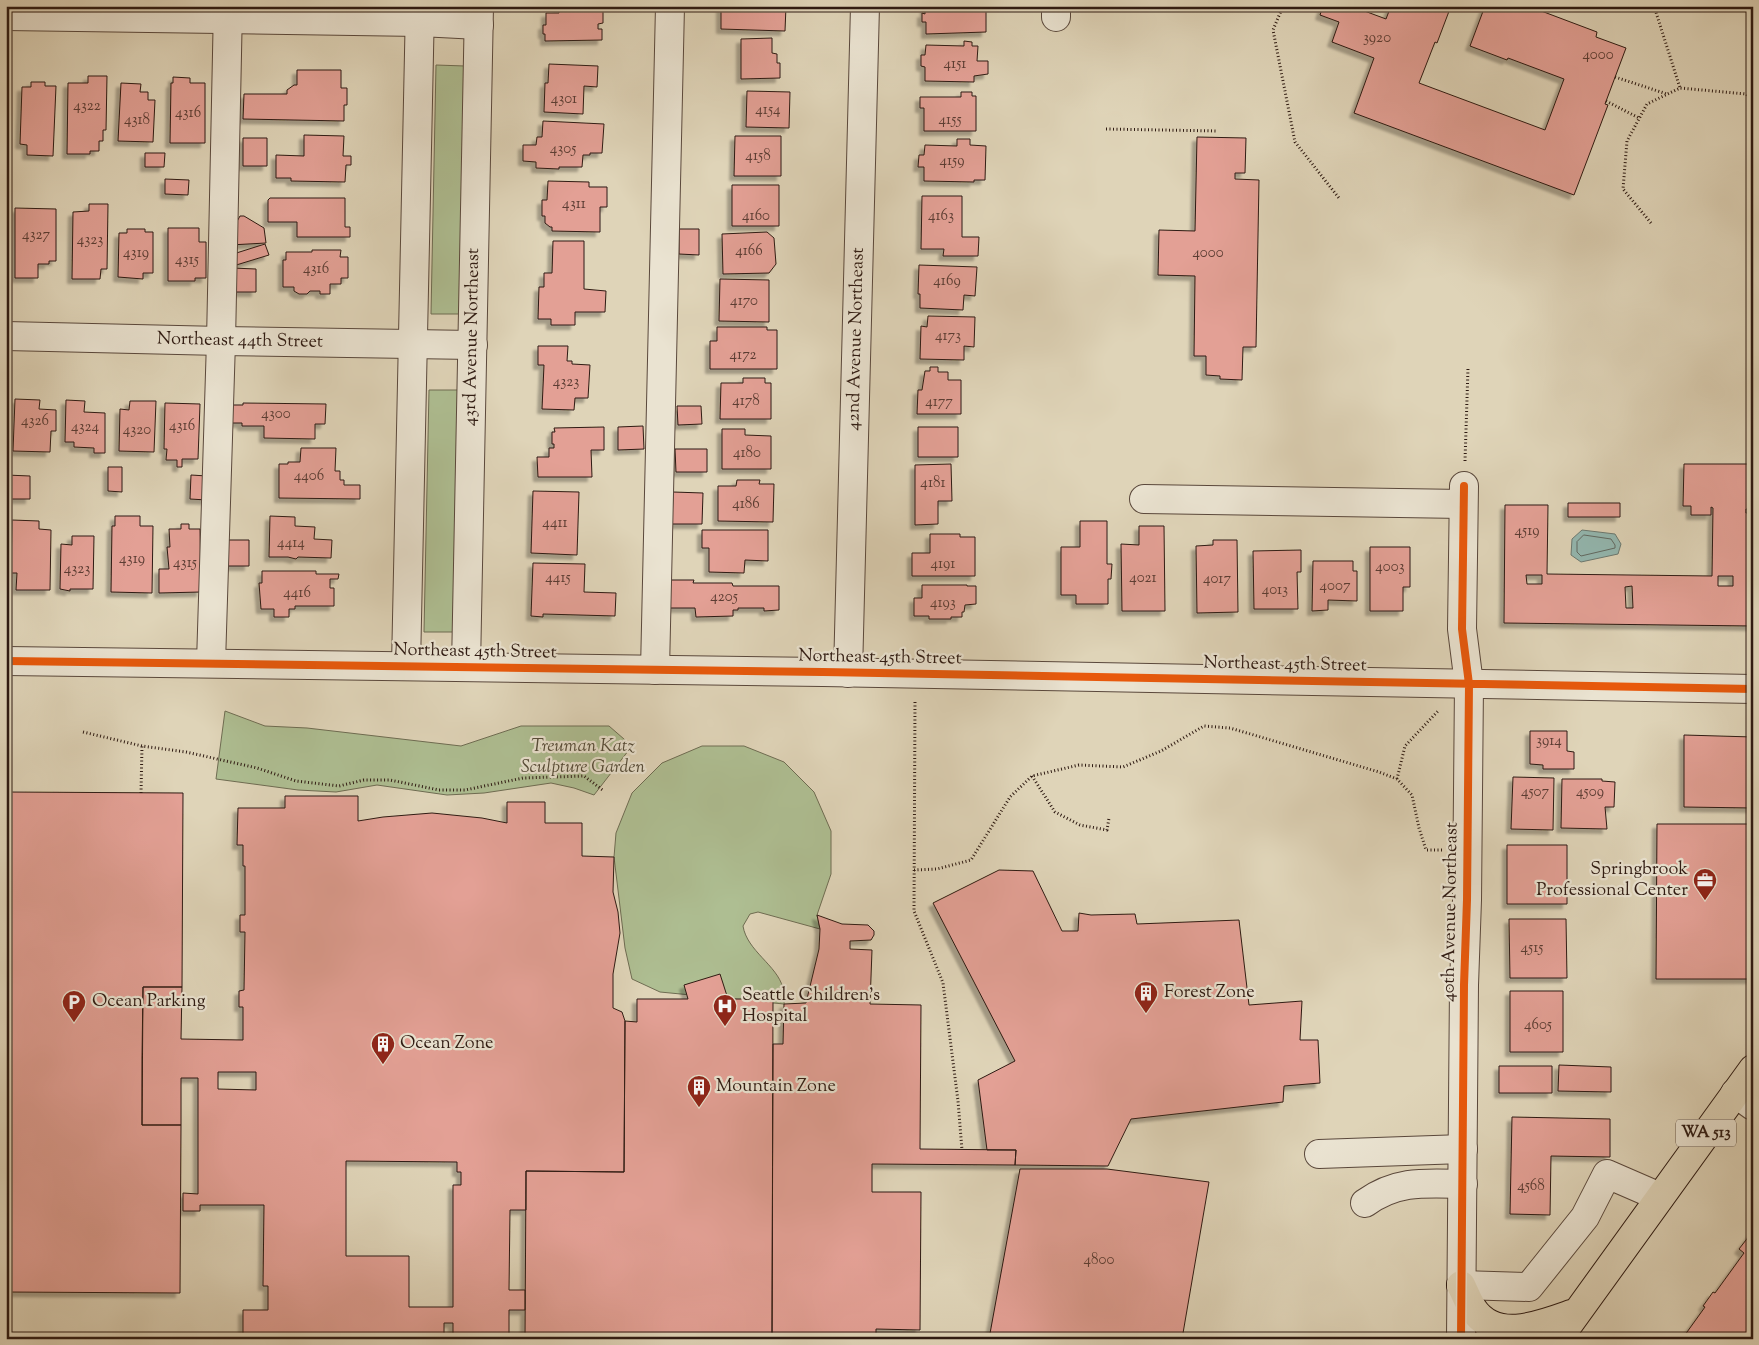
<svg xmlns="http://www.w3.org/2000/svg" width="1759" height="1345" viewBox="0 0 1759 1345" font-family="'Sorts Mill Goudy',serif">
  <defs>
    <filter id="shadow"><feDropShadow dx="-4.5" dy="4.5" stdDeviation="1" flood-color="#0004"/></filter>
  </defs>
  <rect width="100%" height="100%" fill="#dfd4b8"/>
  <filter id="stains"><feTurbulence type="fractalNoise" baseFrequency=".004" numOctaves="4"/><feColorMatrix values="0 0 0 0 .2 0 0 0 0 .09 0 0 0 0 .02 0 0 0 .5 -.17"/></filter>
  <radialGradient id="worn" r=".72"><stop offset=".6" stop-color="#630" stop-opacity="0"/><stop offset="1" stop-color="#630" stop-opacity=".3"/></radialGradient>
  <path fill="#aebe92" stroke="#6e6c52" d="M436 65 465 66 460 314H431Z
    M429 390H460L455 632H424Z
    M225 711 265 726 307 728 461 746 521 726H609L632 746 594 795 574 788 551 783 484 793 447 795 377 785 336 792 298 790 216 779Z
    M702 746H744L784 762 814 792 831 831V874L817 915 820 929 758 912 750 914 743 926C747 951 777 965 783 988 785 993 784 999 784 1004L660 992 632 979 625 948 614 857 616 833 632 793 662 763Z"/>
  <path fill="#93b8b1" stroke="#6b7971" d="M1582 530 1615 534 1621 544 1618 554 1581 562 1571 555 1572 539Z"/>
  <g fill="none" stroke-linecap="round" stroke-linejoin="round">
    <path stroke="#606962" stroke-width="1" d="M1584 535 1611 539 1615 545V548L1581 556 1577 552V542Z"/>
  </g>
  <path fill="#e3a095" stroke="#2e1a12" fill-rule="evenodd" filter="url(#shadow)" d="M559 6H603V23L598 24V29H602V40L545 41V34H543V25H546V13H559Z
    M721 6H786L785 31 721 29Z
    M925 6H986V32L926 34V22H922V13L925 14Z
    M1323 6H1351L1386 19 1391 6H1451L1437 43 1435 42 1419 83 1545 130 1564 79 1508 58 1507 60 1470 46 1485 6H1528L1597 32 1596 37 1626 48 1605 104 1608 105 1574 195 1354 113 1374 58 1332 42 1339 22 1320 15Z
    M772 38V53L777 54V63H780V78L741 79V39Z
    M964 41 972 42V46H978L977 61H988V74L974 76V82L925 81V67L921 66V55H925L926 45 964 46Z
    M549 64 598 66 597 87 584 86 583 114 544 112 545 83H548Z
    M297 70H341V88H347V105H344V121L243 119 244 94H287V90L294 85H297Z
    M88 76H107L106 130H103V141H99V151H90V154H67L68 83H88Z
    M173 77 190 78V83H205V143H170L171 83H173Z
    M31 82H45V86H56L53 156 27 155V145L20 144 22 87H31Z
    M121 83 141 84 140 92H148V100H155L153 142 118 141Z
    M747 91 790 92 789 128 746 127Z
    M961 92H972V96H976V131H924V108H920V97H961Z
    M543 121 604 124 602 153H590V155H583L582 167H559V169L536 168V162L523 161V145H536L537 137H542Z
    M304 135 344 136 343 156H351V165H346L345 182 291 181V178H276V155L304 156Z
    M735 136H781V176H734Z
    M1197 137 1246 138 1245 173H1235V179L1259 180 1256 347H1243L1242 380 1220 379V376L1206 375V356H1194L1195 276 1158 275 1159 230 1195 231Z
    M243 138H267V166H243Z
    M957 139H970V145L986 146 985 180H974V182L924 181V167H918L919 155H924L925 145 957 146Z
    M145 153H165L164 167H145Z
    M165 179 189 180 188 195 165 194Z
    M548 181 589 182V187H607V207H600V232L552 231V227H550L545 223V216H542V200H547Z
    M732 185H779V226H732Z
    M922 196H962V237H979L978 256H943L944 249H921Z
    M270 198H345V227H350V237H297V222H268V200Z
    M89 204H108L107 269H101L100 279H72L73 212 89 211Z
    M15 208 56 209V261H49V264H38V278H15Z
    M240 216H244L264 228 266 243 230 245 229 236Z
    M6 223H9L8 271H6Z
    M168 228H199V242H206V278H195V281H168Z
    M127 229H145V232H153V273H143V279L118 277 119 233H127Z
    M679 229H699V255L679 254Z
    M767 232 774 238 776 264 769 273 723 274 722 234Z
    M553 241H584V289L606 291 605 312H575V325H551V319H538L539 287H544V273H552Z
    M265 244 269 255 233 266 230 255Z
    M312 250H341L340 257H348V278H341V284H330V294H320V291H310L307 294H299L294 291V287H283V260H286V252H312Z
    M919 265 977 267 975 296 964 295 963 310 920 308V294H918Z
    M232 268 256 269V292H231Z
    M720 279 769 280V322L719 321Z
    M928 316 975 317 974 347 964 346V360L920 359 921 326 927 327Z
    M717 327H767V330H777V369H710V341H717Z
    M538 346H568L567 361H572V364L590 365 588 398H575L574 410 542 409 544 365H538Z
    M930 367H938V372H948V380H961V414H917L918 390H922L925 371H930Z
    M743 378H765V383H771V419H720L721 383H743Z
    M15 399 40 400 39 409 56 410V431H51L50 452 13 451Z
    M66 400 85 401 84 412 105 413V453H94V448L74 447V442H65Z
    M130 401H156L154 452 119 451 120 409 129 410Z
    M165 403 200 404 198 459H182V467H177V460H166L167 449H164Z
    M243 403 326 404 325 424H315V439L264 438V426H242V423H227V405H243Z
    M677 406H701L702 424 678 425Z
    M643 426 644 449 618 450V427Z
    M604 427V450H591L592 477H538L537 457H549V448H554V444H552V432H555L554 428Z
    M918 427H958V457H918Z
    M722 429H745V435L771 436V469H722Z
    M301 448H336L335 471H340V480H344V485H360V499L279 498V464H288V462H300Z
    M675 449H707V472H676Z
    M951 464 952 501H938V524L915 525V465Z
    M1684 464H1753V510L1746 509V513H1753V626L1504 623 1505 505H1548L1547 574 1712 576 1713 508 1711 507V515H1691V506H1683ZM1526 575H1542V584H1527ZM1718 576H1733V586H1718ZM1632 586 1633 608H1626L1625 587Z
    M108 467H122V492L108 491Z
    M6 475 30 476V499H7V520Z
    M191 475 207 476V500L190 499Z
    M737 480H760L759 484H774L773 522 718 521V486H736Z
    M533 491 579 492 577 555 531 553Z
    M673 492 703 493 702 524H672Z
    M1568 503H1620V517H1568Z
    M115 516H140V526H153L152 593 111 592 112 526H115Z
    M270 516 295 517V526L315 527 314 539 332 540 331 558 298 557 296 559 288 557H269Z
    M12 520 39 521V529L51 530 50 590H16L17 573H11Z
    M1080 521H1107V564H1112L1111 579H1108V604H1076V595H1061V547H1080Z
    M181 524H189V529H200L201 592 159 593V569H169L167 547H170L169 529H181Z
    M1139 526H1164L1165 611H1122L1121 544 1139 545Z
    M702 530H768V561L745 560 744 573 709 572V548H702Z
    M930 534H960V537H975V576H912V553H930Z
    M72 536H94L93 589H70V591L60 589 61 544 72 545Z
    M224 540H249V566H225Z
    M1213 540H1237L1238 612 1197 613 1196 546 1213 545Z
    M1370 547H1410V587H1403V611H1370Z
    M1301 550V572H1297L1298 609H1254L1253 551Z
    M1313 561H1353V571H1357V601L1328 600V610L1312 611Z
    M533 563 585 564 584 592 616 593 615 616 543 614V617L531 616Z
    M262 571H316V574H339L338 579H330V588H334V606H295V609H289V617H274V609H261L259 583H262Z
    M669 580H694L693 583H732L733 586H779V610L764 611V608H738V610H733V616L696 617 695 608H669Z
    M922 585H967V586H976V604L965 605 964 612H962V617H951V619H929V616H914V598H922Z
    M1530 731H1567V751L1574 752V769H1543V765L1530 764Z
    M1684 735 1753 737V808L1684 807Z
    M1513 777 1554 778 1553 830 1511 829Z
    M1562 779H1602V781L1615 782 1614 807H1605L1607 829 1561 828Z
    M6 792 183 793 182 987H143L142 1058V1125H181L180 1293 6 1292Z
    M285 796H358V821L383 817 432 813 482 818 507 823V802H545V823H582V856L614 857 613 892 618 912 620 933 613 974V1008L622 1012 625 1021 624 1172 526 1171V1210H510L509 1290H525V1310H509V1336H461V1339H456V1335H453V1323H444V1339H243V1310H268V1286H263L264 1205H200V1211H183V1193L198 1194V1078H181V1125H142L143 987H182L181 1039 243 1040V1007H239V991L244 990 245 932H240V915H245V866H243V845H237L238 808H285ZM218 1072H256V1090L218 1089ZM346 1161 457 1162V1172H461V1185H453V1307H409V1256H346Z
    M1657 824H1753V979H1656Z
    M1507 845H1567V904H1507Z
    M999 870 1033 871 1062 931H1078L1079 913 1091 915 1135 914 1137 924 1239 920 1249 1005 1302 1001 1300 1040H1318L1320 1083 1284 1086 1283 1102 1131 1119 1108 1166 1015 1165 1016 1150H987L978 1080 1015 1061 933 903Z
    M817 915 842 924 868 925 874 931V935L871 940 850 941V949L872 950 870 1004 921 1005 920 1149 1016 1150 1015 1165 872 1164V1192H921L920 1330 876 1329V1339H772L773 1044H783L784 1004 806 1003 819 949 820 929Z
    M1509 919H1566L1567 978H1510Z
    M720 974 728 999H773L772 1339H623V1337L602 1336V1339H525L526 1171 624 1172 625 1021 637 1022V999H688L684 985Z
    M1510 991H1563V1052H1510Z
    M1559 1065 1611 1067V1092L1558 1091Z
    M1499 1066H1552V1093H1499Z
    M1512 1117 1610 1119V1157L1551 1156 1550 1215 1510 1214Z
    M1020 1169H1107L1209 1182 1182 1339H989Z
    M1753 1231V1339H1682L1705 1307 1703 1306 1713 1292 1715 1293 1744 1253 1739 1249Z"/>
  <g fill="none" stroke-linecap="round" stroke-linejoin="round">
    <g stroke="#5a483c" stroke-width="30">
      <g id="minor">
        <path d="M6 16 420 22 479 25"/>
        <path d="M1056 17V6"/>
        <path id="s1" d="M6 336 221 341 473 345"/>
        <path d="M1144 499 1463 504"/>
        <path d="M6 661 823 672 1753 689"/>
        <path d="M211 663 221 341 228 6"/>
        <path d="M406 666 420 6"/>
        <path id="s2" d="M466 667 479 6"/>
        <path d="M655 670 670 6"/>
        <path id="s3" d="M848 673 865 6"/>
        <path d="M1735 1093 1753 1106"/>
        <path d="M1319 1154 1463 1149"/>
        <path d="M1365 1203C1397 1180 1425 1183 1463 1184"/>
        <path d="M1461 1285 1529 1287 1585 1217 1607 1174 1660 1197"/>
        <path d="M1461 1339 1464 985 1467 900 1469 684 1462 629 1464 486"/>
      </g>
    </g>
    <g stroke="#2e1a12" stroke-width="30">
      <path id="major" d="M1461 1285C1465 1293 1468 1302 1473 1309 1497 1345 1545 1323 1577 1312
        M1558 1339 1753 1069"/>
    </g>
    <path stroke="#2e1a12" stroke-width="3" stroke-dasharray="1 2.5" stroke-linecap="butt" d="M1283 6 1273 30 1295 142 1339 198
      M1654 6 1680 88
      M1615 77 1667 94
      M1606 101 1639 118
      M1106 129 1218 131
      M1651 223 1623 189 1627 141 1647 104 1680 88 1746 94 1753 101
      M1465 461 1468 368
      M915 702 914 911 943 983 958 1101 962 1150
      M83 732 142 746 186 752 257 768 296 781 339 786 364 780H390L439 790H465L523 778 584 776 604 791
      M1032 776 1055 812 1080 825 1107 830 1109 818
      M1397 779 1405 746 1438 711
      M141 793 142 746
      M914 870 937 869 971 860 1010 797 1032 776 1079 765 1123 767 1161 751 1204 726 1230 728 1379 772 1397 779 1412 795 1419 828 1426 850H1442"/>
    <use href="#minor" stroke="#eae3d1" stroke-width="28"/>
    <use href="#major" stroke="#dfd4b8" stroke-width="28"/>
    <g stroke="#eae3d1" stroke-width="11">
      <path id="cycleway" d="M6 661 823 672 1753 689
        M1461 1339 1464 985 1467 900 1469 684 1462 629 1464 486"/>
    </g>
    <use href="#cycleway" stroke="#e8590c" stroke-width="8"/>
  </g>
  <defs>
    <g id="office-pin" transform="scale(1.25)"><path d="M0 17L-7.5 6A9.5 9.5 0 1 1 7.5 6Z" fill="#8f2418" stroke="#eae3d1"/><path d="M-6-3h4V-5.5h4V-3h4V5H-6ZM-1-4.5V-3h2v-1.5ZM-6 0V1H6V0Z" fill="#fff"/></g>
    <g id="building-pin" transform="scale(1.25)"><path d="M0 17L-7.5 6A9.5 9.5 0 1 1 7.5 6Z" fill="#8f2418" stroke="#eae3d1"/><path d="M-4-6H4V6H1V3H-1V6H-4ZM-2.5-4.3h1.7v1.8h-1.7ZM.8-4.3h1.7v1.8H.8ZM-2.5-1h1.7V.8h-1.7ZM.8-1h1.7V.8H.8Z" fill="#fff"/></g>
    <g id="parking-pin" transform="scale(1.25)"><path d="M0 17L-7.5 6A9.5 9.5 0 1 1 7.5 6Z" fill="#8f2418" stroke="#eae3d1"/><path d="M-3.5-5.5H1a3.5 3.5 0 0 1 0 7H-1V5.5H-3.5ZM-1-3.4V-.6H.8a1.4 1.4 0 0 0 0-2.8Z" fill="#fff"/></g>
    <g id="hospital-pin" transform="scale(1.25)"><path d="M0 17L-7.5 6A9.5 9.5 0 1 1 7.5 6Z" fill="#8f2418" stroke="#eae3d1"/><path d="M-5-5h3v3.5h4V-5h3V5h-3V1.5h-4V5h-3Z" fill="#fff"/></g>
  </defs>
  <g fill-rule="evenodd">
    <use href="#office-pin" x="1705" y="880"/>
    <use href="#building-pin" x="1146" y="993"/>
    <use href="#parking-pin" x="74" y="1002"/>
    <use href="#hospital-pin" x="725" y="1006"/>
    <use href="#building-pin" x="383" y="1044"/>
    <use href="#building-pin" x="699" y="1087"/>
  </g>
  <g text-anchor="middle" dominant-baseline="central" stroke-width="4.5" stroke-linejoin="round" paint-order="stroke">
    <g font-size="15" fill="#5b3c33">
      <text x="1377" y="38">3920</text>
      <text x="1598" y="55">4000</text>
      <text x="955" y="64">4151</text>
      <text x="564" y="99">4301</text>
      <text x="87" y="106">4322</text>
      <text x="768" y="110">4154</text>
      <text x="188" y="113">4316</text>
      <text x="137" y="120">4318</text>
      <text x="950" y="120">4155</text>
      <text x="563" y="149">4305</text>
      <text x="758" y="156">4158</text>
      <text x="952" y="161">4159</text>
      <text x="574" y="204">4311</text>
      <text x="756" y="216">4160</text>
      <text x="941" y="216">4163</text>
      <text x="36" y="235">4327</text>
      <text x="90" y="240">4323</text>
      <text x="749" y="251">4166</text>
      <text x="136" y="253">4319</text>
      <text x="1208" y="253">4000</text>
      <text x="187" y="260">4315</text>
      <text x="316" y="269">4316</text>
      <text x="947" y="281">4169</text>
      <text x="744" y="301">4170</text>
      <text x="948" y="336">4173</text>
      <text x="743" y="355">4172</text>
      <text x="566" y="382">4323</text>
      <text x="746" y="401">4178</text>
      <text x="939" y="402">4177</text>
      <text x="276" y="414">4300</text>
      <text x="35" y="421">4326</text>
      <text x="182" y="426">4316</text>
      <text x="85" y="427">4324</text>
      <text x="137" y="430">4320</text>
      <text x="747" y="453">4180</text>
      <text x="309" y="476">4406</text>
      <text x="933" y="483">4181</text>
      <text x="746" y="504">4186</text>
      <text x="555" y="523">4411</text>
      <text x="1527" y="531">4519</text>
      <text x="291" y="543">4414</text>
      <text x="132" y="559">4319</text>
      <text x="185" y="563">4315</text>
      <text x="943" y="564">4191</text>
      <text x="1390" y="567">4003</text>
      <text x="77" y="569">4323</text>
      <text x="558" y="578">4415</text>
      <text x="1143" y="578">4021</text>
      <text x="1217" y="579">4017</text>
      <text x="1335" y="586">4007</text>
      <text x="1275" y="590">4013</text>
      <text x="297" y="593">4416</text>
      <text x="724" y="597">4205</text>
      <text x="943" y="603">4193</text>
      <text x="1549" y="741">3914</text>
      <text x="1535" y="792">4507</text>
      <text x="1590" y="792">4509</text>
      <text x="1532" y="948">4515</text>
      <text x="1538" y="1025">4605</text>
      <text x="1531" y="1186">4568</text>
      <text x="1099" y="1260">4800</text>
    </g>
    <rect fill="#eae3d1" stroke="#66564b" stroke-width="1" x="1676" y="1119.5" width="60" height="27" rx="4"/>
    <g font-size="16" font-weight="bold" fill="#2e1a12">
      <text x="1706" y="1133">WA 513</text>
    </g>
    <g font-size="18" fill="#2e1a12" stroke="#eae3d1">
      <text stroke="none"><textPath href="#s2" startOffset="330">43rd Avenue Northeast</textPath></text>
      <text stroke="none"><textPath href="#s3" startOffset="334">42nd Avenue Northeast</textPath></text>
      <text stroke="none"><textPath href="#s1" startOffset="234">Northeast 44th Street</textPath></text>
      <text transform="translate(475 652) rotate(1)">Northeast 45th Street</text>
      <text transform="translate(880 658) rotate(1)">Northeast 45th Street</text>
      <text transform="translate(1285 665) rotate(1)">Northeast 45th Street</text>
      <text transform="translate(1451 912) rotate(-89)">40th Avenue Northeast</text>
    </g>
    <g font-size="18" font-style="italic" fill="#544b38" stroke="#eae3d1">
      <text x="583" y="747">Treuman Katz<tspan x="583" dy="21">Sculpture Garden</tspan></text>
    </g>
    <g font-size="18" fill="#2e1a12" stroke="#eae3d1" text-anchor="start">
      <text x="1688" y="870" text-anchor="end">Springbrook<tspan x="1688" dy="21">Professional Center</tspan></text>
      <text x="1164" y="993">Forest Zone</text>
      <text x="742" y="996">Seattle Children's<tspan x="742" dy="21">Hospital</tspan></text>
      <text x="92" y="1002">Ocean Parking</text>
      <text x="400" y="1044">Ocean Zone</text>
      <text x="716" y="1087">Mountain Zone</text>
    </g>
  </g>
  <rect width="1759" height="1345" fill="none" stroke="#dfd4b8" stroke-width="25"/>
  <rect x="8" y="8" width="1744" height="1330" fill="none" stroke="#2e1a12" stroke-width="2.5"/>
  <rect x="12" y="12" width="1734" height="1320" fill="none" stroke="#2e1a12"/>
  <rect width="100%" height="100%" filter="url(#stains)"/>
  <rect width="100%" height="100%" fill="url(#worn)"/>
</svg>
